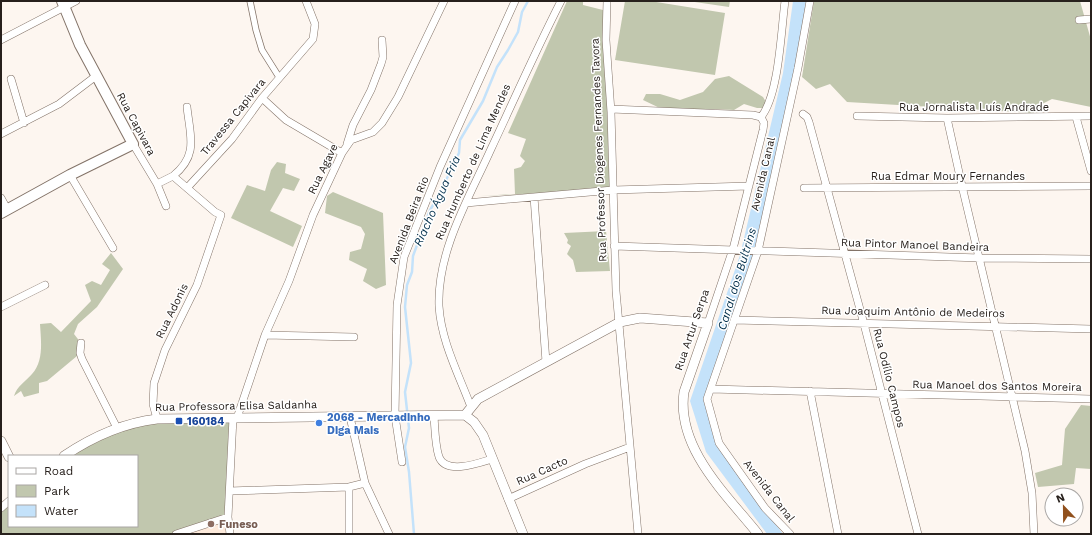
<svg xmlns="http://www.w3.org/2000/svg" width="1092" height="535" viewBox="0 0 1092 535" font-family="'Work Sans',sans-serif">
  <rect width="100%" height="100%" fill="#fdf6f0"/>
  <path fill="#fdeadb" d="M226 515V534H167Z"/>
  <path fill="#c1c7ae" d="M567 1H583V5L603 10 613 190 480 196 515 194 514 169 521 167 525 161 520 156 526 139 508 133Z
    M625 1H650L725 13 715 75 615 60Z
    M688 1H730L729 7Z
    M814 1H1080L1091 40V107L1052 99 1040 105 1033 113 847 102 830 84 816 89 802 77Z
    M729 76 763 97 766 102 765 108H757L744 104 734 110 715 109 691 112 666 111 643 100 646 94H660L680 100 703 92 715 79Z
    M277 162 286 164 285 173 300 179 294 191 283 188 270 211 302 226 293 247 231 218 247 185 265 191 271 170Z
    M333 192 383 213 386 285 376 289 363 281 367 269 349 260 350 252 361 249 365 234 361 227 325 213 327 196Z
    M606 231 610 271 576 272 573 260 567 254 571 246 567 243 568 240 564 233Z
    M111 253 123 269 97 307 78 324 74 334 81 343 77 356 47 381 39 383V393L24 397 21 391 14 396C17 386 26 381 32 374 44 361 41 341 40 324L51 323 61 332 91 301 85 285 92 281 101 285 110 270 102 264Z
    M1081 405 1091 406V469L1076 468 1074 484 1038 487 1035 473 1062 465 1065 429Z
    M230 421 229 513 174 534H1V513L9 504V526H137V456H65L130 424Z"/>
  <path fill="#c4e2fa" d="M793 1H806L798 58 753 256 704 401 716 445 783 534H767L706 452 690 401 740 255 783 73Z"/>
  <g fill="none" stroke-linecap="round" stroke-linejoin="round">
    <path stroke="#c4e2fa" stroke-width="2.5" d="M414 534 409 472 405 447 409 428 405 392 411 363 405 307 407 285 412 272 413 256 430 210 438 197 459 153 460 140 483 101 497 67 508 50 518 32 522 12 528 1"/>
    <g stroke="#837368" stroke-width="7">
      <path id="pedestrian" d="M250 1 256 30 262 50 279 77"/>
    </g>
    <g stroke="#837368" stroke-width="8">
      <path id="minor" d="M607 1 606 40 611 112 616 291 638 534
        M1079 20 1091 19
        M1 40 76 1
        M11 79 24 123
        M262 98 286 120 342 153
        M611 109 753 115 761 117
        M803 114 807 117 809 122 864 324 918 534
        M857 116 947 118 1091 116
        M761 117C779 95 781 31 785 1
        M1076 117 1091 171
        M947 118 962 186 1025 451 1032 493 1034 534
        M1 134 59 104 96 76
        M133 144 157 184 173 176 215 212 221 215 197 285 165 350 154 383 153 404 157 419
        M347 144 353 125 371 90 381 64 383 57 382 40
        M70 175 113 248
        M173 176C199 155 190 136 187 107
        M157 184 166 206
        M187 188 232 139 262 98 313 39 315 24 306 1
        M804 188 1091 186
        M534 197 546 362
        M1 198 7 209
        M466 203 613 190 749 186
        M614 246 980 258 1091 259
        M1 307 45 285
        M734 320 1091 329
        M708 323 733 249 763 130 764 123 761 117
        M265 335 354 337
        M81 343 80 353 82 359 117 428
        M711 389 1091 399
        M810 391 838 534
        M471 407C459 375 441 341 439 306 437 251 469 198 491 149 514 100 536 50 561 1
        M434 416C435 429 435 445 439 457 446 475 479 463 492 459
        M350 417 365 483 389 534
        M237 418 265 335 289 281 313 215 342 153 351 140 373 132 382 123 398 97 444 1
        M402 462 395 416 397 305 404 257 440 167 515 1
        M230 491 349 487
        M508 499 585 464 630 447
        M1 508 9 501
        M176 534 228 517
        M230 534 228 517 233 418
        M349 534V487L365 483
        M790 534 765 508 719 443 707 399 758 251 798 68 810 1"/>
    </g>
    <g stroke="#837368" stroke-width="10">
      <path id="tertiary" d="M465 415 478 399 620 322 640 318 708 323 684 392C676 448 726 494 758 534
        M465 415 474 422 483 435 523 534
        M1 441 9 457
        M64 456C92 437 123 423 157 419L465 415"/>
    </g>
    <g stroke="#837368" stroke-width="12">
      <path id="secondary" d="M1 213 70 175 133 144 80 45 62 1"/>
    </g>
    <use href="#pedestrian" stroke="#fff" stroke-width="5.5"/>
    <use href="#minor" stroke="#fff" stroke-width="7"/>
    <use href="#tertiary" stroke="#fff" stroke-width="9"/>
    <use href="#secondary" stroke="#fff" stroke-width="10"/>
  </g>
  <rect fill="#1a4fb4" stroke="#fff" stroke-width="1.5" x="175" y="417" width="8" height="8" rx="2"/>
  <circle fill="#3f7fe0" stroke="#fff" stroke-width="1.5" cx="319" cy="423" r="4"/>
  <circle fill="#8d6e63" stroke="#fff" stroke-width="1.5" cx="211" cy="524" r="4"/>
  <g text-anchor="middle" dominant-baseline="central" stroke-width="3" stroke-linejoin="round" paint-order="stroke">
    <g font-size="11" fill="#27201c" stroke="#fff">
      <text x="974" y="107">Rua Jornalista Luís Andrade</text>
      <text transform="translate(233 117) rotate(-51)">Travessa Capivara</text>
      <text transform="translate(136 124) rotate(62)">Rua Capivara</text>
      <text transform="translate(599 150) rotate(-92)">Rua Professor Diogenes Fernandes Tavora</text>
      <text transform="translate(473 162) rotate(-66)">Rua Humberto de Lima Mendes</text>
      <text transform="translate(323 169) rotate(-64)">Rua Agave</text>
      <text transform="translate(763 174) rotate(-77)">Avenida Canal</text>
      <text x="948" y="176">Rua Edmar Moury Fernandes</text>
      <text transform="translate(409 220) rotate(-69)">Avenida Beira Rio</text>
      <text transform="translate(915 245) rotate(2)">Rua Pintor Manoel Bandeira</text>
      <text transform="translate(172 311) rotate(-64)">Rua Adonis</text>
      <text transform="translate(913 312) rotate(1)">Rua Joaquim Antônio de Medeiros</text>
      <text transform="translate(692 330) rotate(-71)">Rua Artur Serpa</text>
      <text transform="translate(889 378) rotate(76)">Rua Odílio Campos</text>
      <text transform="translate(997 386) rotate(1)">Rua Manoel dos Santos Moreira</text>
      <text transform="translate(236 406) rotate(-1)">Rua Professora Elisa Saldanha</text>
      <text transform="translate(542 471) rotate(-24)">Rua Cacto</text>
      <text transform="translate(769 491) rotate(52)">Avenida Canal</text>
    </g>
    <g font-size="11" font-weight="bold" fill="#366cbe" stroke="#fff" text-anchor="start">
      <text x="327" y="417">2068 - Mercadinho<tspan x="327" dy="13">Diga Mais</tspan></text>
    </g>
    <g font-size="11" font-weight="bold" fill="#164399" stroke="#fff" text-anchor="start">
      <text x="187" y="421">160184</text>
    </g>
    <g font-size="11" font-weight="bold" fill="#785e54" stroke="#fff" text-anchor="start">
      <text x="219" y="524">Funeso</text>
    </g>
    <g font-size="12" font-style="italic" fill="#05324e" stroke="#fff">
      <text transform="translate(437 201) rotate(-66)">Riacho Água Fria</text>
      <text transform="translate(737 279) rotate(-73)">Canal dos Bultrins</text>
    </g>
  </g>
  <rect width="1092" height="535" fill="none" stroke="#27201c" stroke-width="4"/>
  <rect x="8" y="455" width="130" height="72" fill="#ffffff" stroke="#a9a6a4"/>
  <rect x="16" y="468" width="20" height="6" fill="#ffffff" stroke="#a9a6a4"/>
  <text x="44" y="475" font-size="12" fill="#27201c">Road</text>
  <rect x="16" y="485" width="20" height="12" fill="#c1c7ae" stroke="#a9a6a4"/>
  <text x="44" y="495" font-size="12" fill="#27201c">Park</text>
  <rect x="16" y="505" width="20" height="12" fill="#c4e2fa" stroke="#a9a6a4"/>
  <text x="44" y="515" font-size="12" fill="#27201c">Water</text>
  <g transform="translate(1064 507) rotate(338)"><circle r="19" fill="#ffffff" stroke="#a9a6a4"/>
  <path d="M0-3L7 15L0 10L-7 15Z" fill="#91501c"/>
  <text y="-6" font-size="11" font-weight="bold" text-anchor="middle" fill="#27201c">N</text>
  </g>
</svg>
